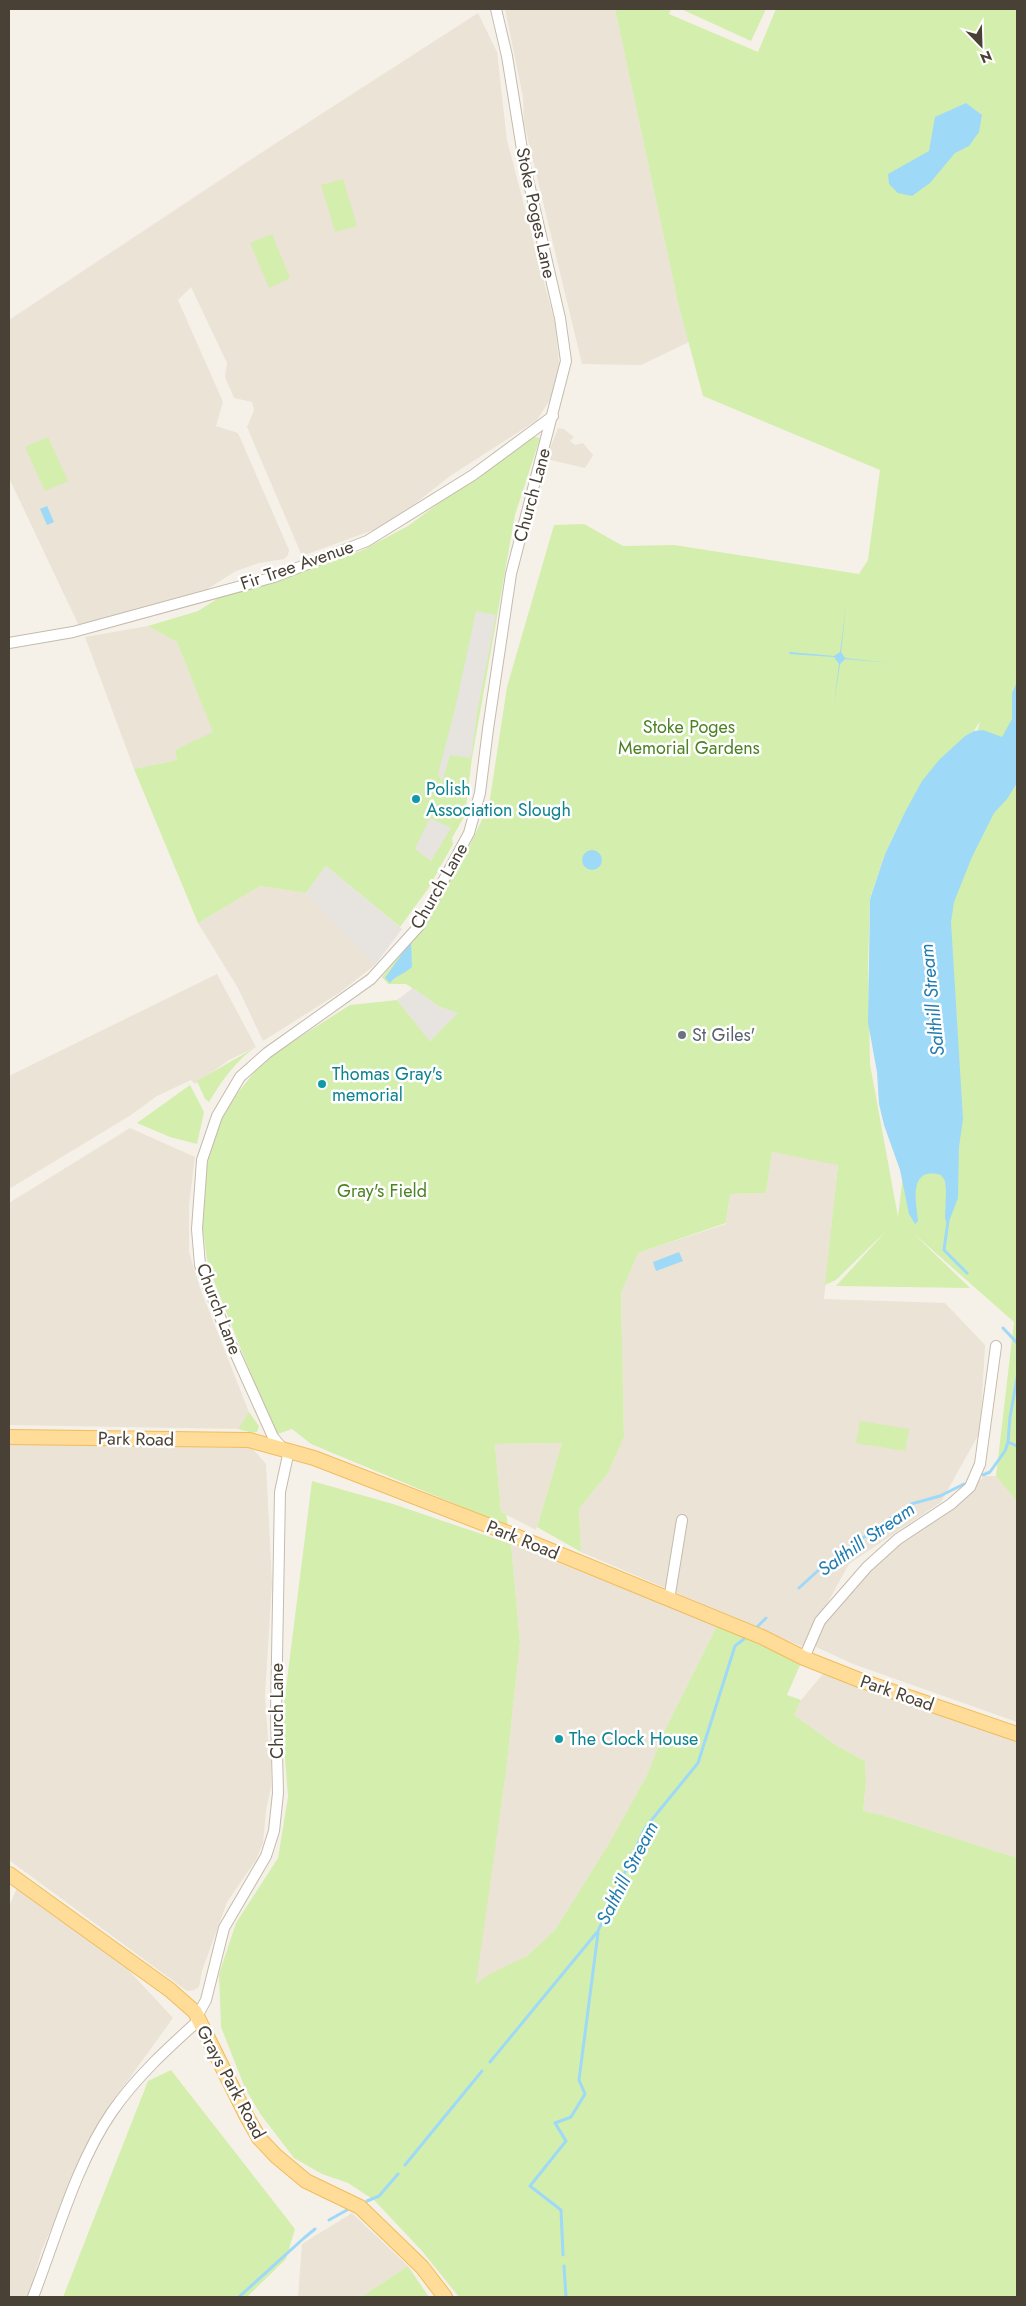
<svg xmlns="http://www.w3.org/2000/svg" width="1026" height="2306" viewBox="0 0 1026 2306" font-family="Jost,sans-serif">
  <rect width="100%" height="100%" fill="#f6f1e8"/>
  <path fill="#eae3d6" d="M505 9H615L678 303 689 342 641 365 582 364 524 123 523 97Z
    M478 13 497 52 507 140 555 324 559 363 551 398 537 420 450 476 416 503 376 529 302 556 247 427 254 410 252 402 234 398 225 377 227 363 191 287 178 300 223 402 216 426 238 433 289 550 288 555 284 559 259 563 236 571 190 600 80 628 9 478V320L270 147Z
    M558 428 564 429 574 437 570 441 575 445 583 443 593 455 585 468 546 459Z
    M148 626 177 642 214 733 175 750 177 760 134 769 85 637Z
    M260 886 306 893 375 965 339 993 263 1041 238 988 198 923Z
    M217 974 256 1047 229 1060 195 1084 191 1080 157 1096 131 1115 9 1189V1076Z
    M130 1128 195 1157 189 1205V1252L200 1288 249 1412 239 1429 9 1425V1203Z
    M772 1152 838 1164 824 1299 945 1303 985 1345 980 1432 941 1502 849 1564 803 1647 581 1552 579 1509 608 1473 624 1437 621 1293 638 1253 726 1224 730 1194 766 1193Z
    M562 1443 536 1530 501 1512 495 1444Z
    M9 1444 252 1448 266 1464 272 1583 265 1695 268 1740 271 1741V1786L266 1811 263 1843 256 1860 227 1902 202 1971 199 1987 194 1990 187 1991 9 1860Z
    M985 1476H996L1017 1502V1722L853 1664 814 1646 828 1609 909 1534Z
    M511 1544 717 1626 667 1726 646 1777 608 1845 555 1930 527 1956 475 1984 506 1772 520 1642Z
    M823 1674 1017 1740V1858L882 1815 863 1811 866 1782 865 1761 837 1746 794 1715 801 1700Z
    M17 1888 122 1963 173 2018 105 2112 42 2249 28 2297H9V1906Z
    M352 2213 408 2266 361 2297H298L302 2244Z"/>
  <path fill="#d4eead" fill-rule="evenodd" d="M615 9H671L669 14 758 52 776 9H1017V1502L996 1476 1014 1322 912 1232 970 1288 836 1286 886 1231 836 1280 825 1285 838 1165 772 1152 766 1193 730 1194 726 1223 638 1253 621 1293 624 1437 608 1473 579 1509 581 1552 537 1527 562 1443 495 1444 501 1512 506 1514 508 1526 311 1444 292 1429 275 1435 208 1266 202 1223 207 1163 224 1110 264 1060 350 1005 397 1000 430 1041 457 1013 440 1007 406 984H388L382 977 412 939 469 847 489 805 507 687 554 525 584 524 623 546 674 545 859 574 868 560 880 470 703 396 678 303ZM980 721 934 913 898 1217 870 1064 868 966 870 898 885 854 904 814 957 745 965 736 974 731Z
    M681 9H766L751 41Z
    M343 179 357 226 335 232 321 185Z
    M272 234 290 278 269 288 250 243Z
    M530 436 540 438 515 515 472 758 465 815 452 838 453 844 428 889 400 927 326 866 306 893 260 886 198 923 134 769 177 760 175 750 213 732 177 642 148 626 198 611 239 585 361 551 408 526Z
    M48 437 68 481 45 491 25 447Z
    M256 1047C236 1060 221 1082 209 1102L205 1099 197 1081Z
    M190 1085 204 1112 197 1144 170 1137 137 1123Z
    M249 1412 259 1426 257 1432 253 1433 238 1429Z
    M860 1421 909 1429 905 1451 856 1443Z
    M312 1481 393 1504 511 1544 520 1642 506 1772 476 1984 488 1975 527 1956 555 1930 608 1845 646 1777 667 1726 717 1626 801 1663 787 1695 801 1700 794 1715 837 1746 865 1761 866 1782 863 1811 882 1815 1017 1858V2297H459L422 2251 374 2200 348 2183 322 2174 294 2158 261 2115 245 2088 221 2027 219 1974 236 1923 278 1858 288 1797 282 1720Z
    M171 2070 295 2229 286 2259 247 2297H63L148 2081Z
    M408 2266 429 2297H361Z"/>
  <path fill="#e7e4e0" d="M476 611 496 615 477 713 471 758 450 755 442 782 438 774 455 709Z
    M430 818 451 828 431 861 415 849Z
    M326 866 402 929 375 965 306 893Z
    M413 988 440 1007 458 1013 430 1041 397 1000Z"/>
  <path fill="#9fd9f8" d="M966 103 982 115 979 132 969 146 955 153 930 183 912 196 898 193 889 184 888 174 929 151 935 117Z
    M47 506 54 522 47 525 40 509Z
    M846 607 841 652 845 658 890 663 845 659 840 664 834 704 839 664 834 657 789 654 790 652 834 656 840 652Z
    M1017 682V783L1007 799 994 813 972 857 954 902 951 922 963 1119 959 1147 958 1198 948 1224 945 1219 946 1190 945 1181 941 1175C908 1166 916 1202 918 1221L915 1224 909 1214 900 1170 884 1125 879 1104 877 1072 868 1023 870 899 885 854 904 814 922 781 939 760 965 736 974 731 983 730 1002 737 1012 719V693Z
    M582 860a10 10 0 1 1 20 0a10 10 0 1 1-20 0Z
    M411 941 412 967C405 974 396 975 390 983L385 978Z
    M679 1252 683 1261 656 1271 653 1262Z"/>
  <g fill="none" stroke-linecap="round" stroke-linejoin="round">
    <path stroke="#9fd9f8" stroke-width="3" d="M948 1221 944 1250 967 1273
      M1003 1328 1017 1343
      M1008 1442 1017 1446
      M983 1475 990 1472 1005 1451 1008 1442 1010 1417 1017 1378
      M799 1588 823 1566 911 1504 940 1496 964 1484
      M758 1626 766 1618
      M490 2062 598 1931 645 1828 698 1763 735 1646 744 1639
      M405 2165 482 2071
      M367 2201 379 2196 398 2174
      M329 2220 347 2210
      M563 2255 561 2210 530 2186 566 2141 555 2123 571 2117 585 2094 579 2080 598 1933
      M564 2266 566 2297
      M239 2297 304 2238 315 2229"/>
    <g stroke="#c5bbad" stroke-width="12">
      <path id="minor" d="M9 643 73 632 274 577 367 541 473 475 553 416
        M669 1600 682 1520
        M804 1658 820 1621 867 1567 898 1539 951 1504 970 1487 980 1464 996 1346
        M195 2012 200 2011 206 2000 224 1928 266 1856 274 1831 278 1793 276 1713 280 1492 288 1455 273 1437 227 1335 200 1265 197 1229 202 1160 217 1116 240 1077 267 1053 371 979 419 926 469 833 480 793 488 729 511 574 566 361 560 318 524 162 507 56 496 9
        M33 2297C56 2238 76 2164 112 2112 136 2077 168 2048 199 2020"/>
    </g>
    <g stroke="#f1bc5c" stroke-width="16">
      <path id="major" d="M9 1437 249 1440 314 1458 508 1533 762 1637 804 1658 862 1681 1017 1734
        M9 1874 170 1990 195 2012 246 2115 259 2138 276 2156 306 2181 360 2207 422 2267 445 2297"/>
    </g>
    <use href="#minor" stroke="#fff" stroke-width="10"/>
    <use href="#major" stroke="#ffdc98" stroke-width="14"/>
  </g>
  <g fill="#0f9aa8" stroke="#fff" stroke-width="2">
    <circle cx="416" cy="799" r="5"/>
    <circle cx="322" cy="1084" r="5"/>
    <circle cx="559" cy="1739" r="5"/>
  </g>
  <circle fill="#6b7280" stroke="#fff" stroke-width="2" cx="682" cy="1035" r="5"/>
  <g text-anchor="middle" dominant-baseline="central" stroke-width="5" stroke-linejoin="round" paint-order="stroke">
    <g font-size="18" fill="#4a4136" stroke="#fff">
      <text transform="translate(536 213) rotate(78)">Stoke Poges Lane</text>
      <text transform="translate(532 495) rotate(-75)">Church Lane</text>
      <text transform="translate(297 565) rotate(-19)">Fir Tree Avenue</text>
      <text transform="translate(439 886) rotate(-60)">Church Lane</text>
      <text transform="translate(219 1309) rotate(69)">Church Lane</text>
      <text transform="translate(136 1439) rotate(1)">Park Road</text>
      <text transform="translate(523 1540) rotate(22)">Park Road</text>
      <text transform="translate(897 1693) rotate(19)">Park Road</text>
      <text transform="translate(277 1711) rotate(-90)">Church Lane</text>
      <text transform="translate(231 2082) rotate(62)">Grays Park Road</text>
    </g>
    <g font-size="18" fill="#4c8322" stroke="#fff">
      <text x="689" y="727">Stoke Poges<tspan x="689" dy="21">Memorial Gardens</tspan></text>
      <text x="382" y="1191">Gray's Field</text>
    </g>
    <g font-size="18" fill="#0d838f" stroke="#fff" text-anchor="start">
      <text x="426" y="789">Polish<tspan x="426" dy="21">Association Slough</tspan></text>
      <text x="332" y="1074">Thomas Gray's<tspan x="332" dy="21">memorial</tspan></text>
      <text x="569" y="1739">The Clock House</text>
    </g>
    <g font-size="18" fill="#5b616d" stroke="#fff" text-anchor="start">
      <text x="692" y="1035">St Giles'</text>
    </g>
    <g font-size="19" font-style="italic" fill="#207cb1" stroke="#fff">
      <text transform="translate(932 1000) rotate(-96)">Salthill Stream</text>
      <text transform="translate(866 1539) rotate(-35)">Salthill Stream</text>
      <text transform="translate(627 1873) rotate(-63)">Salthill Stream</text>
    </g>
  </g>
  <rect width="1026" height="2306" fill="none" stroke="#4a4136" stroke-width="20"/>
  <g transform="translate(981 45) rotate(157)" stroke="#ffffff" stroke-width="4" paint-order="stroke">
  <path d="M0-4L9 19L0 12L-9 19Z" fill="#4a4136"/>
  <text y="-8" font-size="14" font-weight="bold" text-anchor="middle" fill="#4a4136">N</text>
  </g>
</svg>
